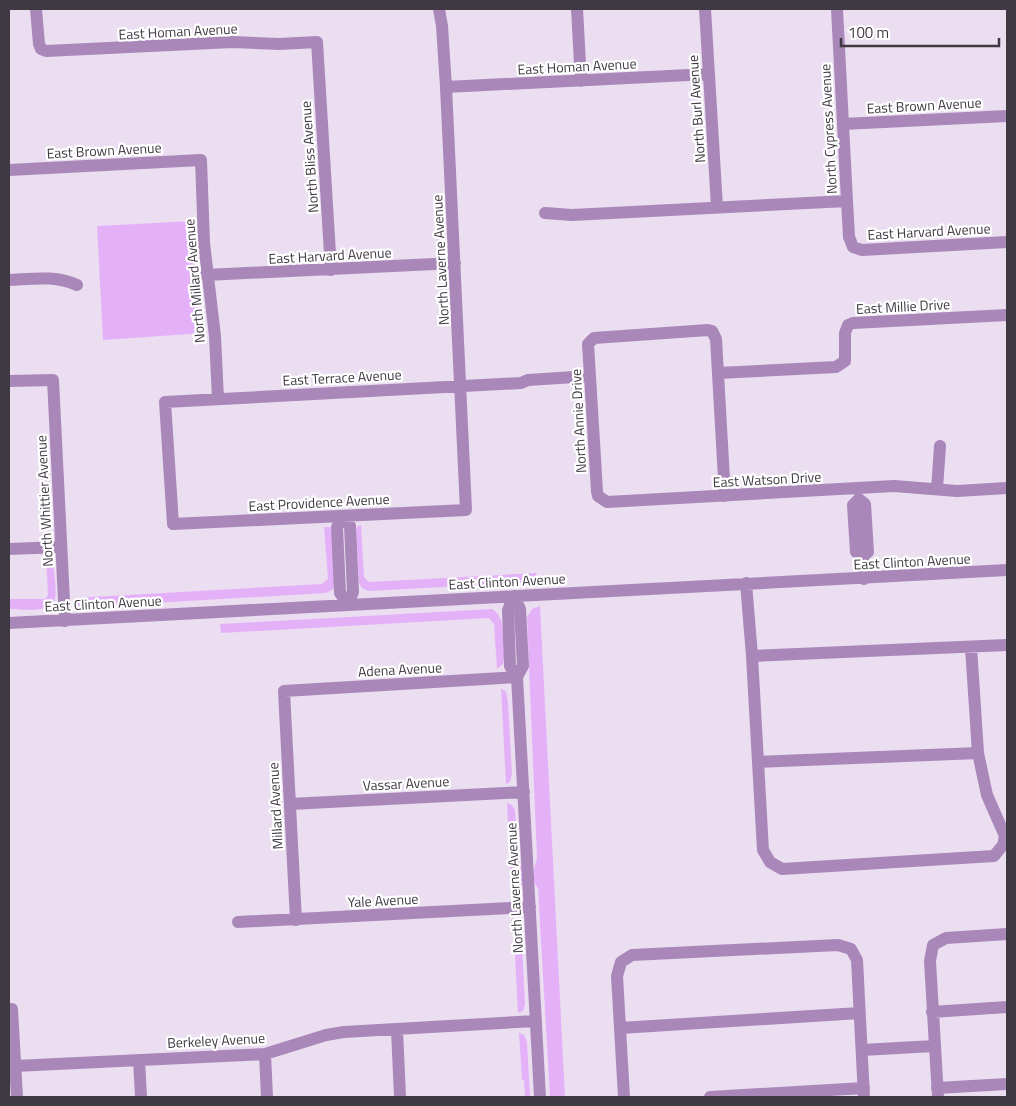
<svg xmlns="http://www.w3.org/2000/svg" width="1016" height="1106" viewBox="0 0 1016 1106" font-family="'Titillium Web',sans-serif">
  <rect width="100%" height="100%" fill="#ebdef1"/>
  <path fill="#e4b1f9" d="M193 221 196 270 205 333 103 340 97 226Z
    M361 525 364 577 369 582 536 573 537 582 368 591 362 588 359 583 356 530 358 526Z
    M324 527H330L332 532 335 585 332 590 326 593 85 607 78 605 74 601V598L322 584 328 579Z
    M46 557 50 558 53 563C54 574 57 588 55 599 53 614 20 609 9 609V599H45L48 595Z
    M540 606 565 1097H550L538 888C530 879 534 869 537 858L527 617 532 609Z
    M492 609C507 618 503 642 504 657L503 664 497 669 494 624 489 618 221 633 220 624Z
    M501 688 506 692 508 702 512 774 510 782 506 784Z
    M507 803 512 805 515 810 518 860 522 869 523 882 517 897 512 899Z
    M513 918 517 920 521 926 525 1004 523 1011 518 1013Z
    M519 1033 524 1035 527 1042 530 1097H525L524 1080H522Z"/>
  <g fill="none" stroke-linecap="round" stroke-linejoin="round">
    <path stroke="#a987b8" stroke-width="12" d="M36 9 39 44 41 49 46 51 233 42 279 44 317 42 331 270
      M439 9 442 26 446 87 466 510 173 524 165 402 521 383 528 380 590 376
      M577 9 581 81
      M705 9 717 207
      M837 9 847 201 849 237 853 247 862 250 1007 242
      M446 87 709 74
      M843 124 1007 116
      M9 170 201 160 204 243 215 336 218 399
      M545 213 572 215 847 201
      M206 275 455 263
      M9 280C32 279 55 275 77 285
      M718 373 836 367 845 361V333L848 325 853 323 1007 315
      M9 381 53 380 65 621
      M937 489 940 446
      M725 496 716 339 712 331 708 330 594 338 588 344 597 491 598 496 607 502 894 486 957 491 1007 488
      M343 517 350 526 353 592 348 604 340 593 337 527Z
      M9 549 61 547
      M863 556 856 552 853 505 859 499 865 504 868 552 863 556 864 579
      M746 583 752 656 763 850 770 862 782 869 994 856 1003 845 1005 836 987 795 978 753 758 762
      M514 596 508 610 510 666 517 677 540 1097
      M514 596 520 609 523 666 517 677
      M9 623 1007 570
      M971 647 978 753
      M752 656 1007 645
      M290 804 524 792
      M296 920 284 691 517 677
      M238 922 530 907
      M12 1009 17 1097
      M932 1012 1007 1007
      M620 1028 860 1013
      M397 1030 400 1097
      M862 1050 934 1046
      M265 1054 267 1097
      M139 1060 141 1097
      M15 1066 265 1054 326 1035 344 1032 536 1021
      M937 1088 1007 1084
      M624 1097 617 976 621 962 632 955 838 945 851 949 857 960 864 1097
      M710 1097 864 1088
      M938 1097 930 961 933 945 946 938 1007 934"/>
  </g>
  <g text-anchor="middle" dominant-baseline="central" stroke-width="4.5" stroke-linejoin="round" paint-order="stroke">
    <g font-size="14" fill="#3f3941" stroke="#fff">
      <text transform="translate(178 31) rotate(-3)">East Homan Avenue</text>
      <text transform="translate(577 66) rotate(-3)">East Homan Avenue</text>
      <text transform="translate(924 105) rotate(-3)">East Brown Avenue</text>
      <text transform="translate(696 109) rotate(-94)">North Burl Avenue</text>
      <text transform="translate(828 129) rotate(-93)">North Cypress Avenue</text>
      <text transform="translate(104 150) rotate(-3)">East Brown Avenue</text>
      <text transform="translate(309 157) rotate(-94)">North Bliss Avenue</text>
      <text transform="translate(929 231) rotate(-3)">East Harvard Avenue</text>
      <text transform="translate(330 255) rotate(-3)">East Harvard Avenue</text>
      <text transform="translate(440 260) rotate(-93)">North Laverne Avenue</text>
      <text transform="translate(194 281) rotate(-95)">North Millard Avenue</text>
      <text transform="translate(903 306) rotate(-3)">East Millie Drive</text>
      <text transform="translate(342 377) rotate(-3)">East Terrace Avenue</text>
      <text transform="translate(578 421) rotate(-93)">North Annie Drive</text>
      <text transform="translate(767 479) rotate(-3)">East Watson Drive</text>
      <text transform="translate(44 501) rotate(-93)">North Whittier Avenue</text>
      <text transform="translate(319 502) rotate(-3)">East Providence Avenue</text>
      <text transform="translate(912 561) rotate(-3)">East Clinton Avenue</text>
      <text transform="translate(507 581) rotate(-3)">East Clinton Avenue</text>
      <text transform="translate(103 603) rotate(-3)">East Clinton Avenue</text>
      <text transform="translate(400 669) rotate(-3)">Adena Avenue</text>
      <text transform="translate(406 783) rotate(-3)">Vassar Avenue</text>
      <text transform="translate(275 806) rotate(-93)">Millard Avenue</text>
      <text transform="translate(514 888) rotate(-93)">North Laverne Avenue</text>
      <text transform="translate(383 900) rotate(-3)">Yale Avenue</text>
      <text transform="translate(216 1040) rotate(-3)">Berkeley Avenue</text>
    </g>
  </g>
  <rect width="1016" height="1106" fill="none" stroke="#3f3941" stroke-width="20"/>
  <path d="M841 38v8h158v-8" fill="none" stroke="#3f3941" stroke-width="2.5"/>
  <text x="848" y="38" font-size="15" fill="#3f3941" stroke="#ffffff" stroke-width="4" paint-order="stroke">100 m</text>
</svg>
